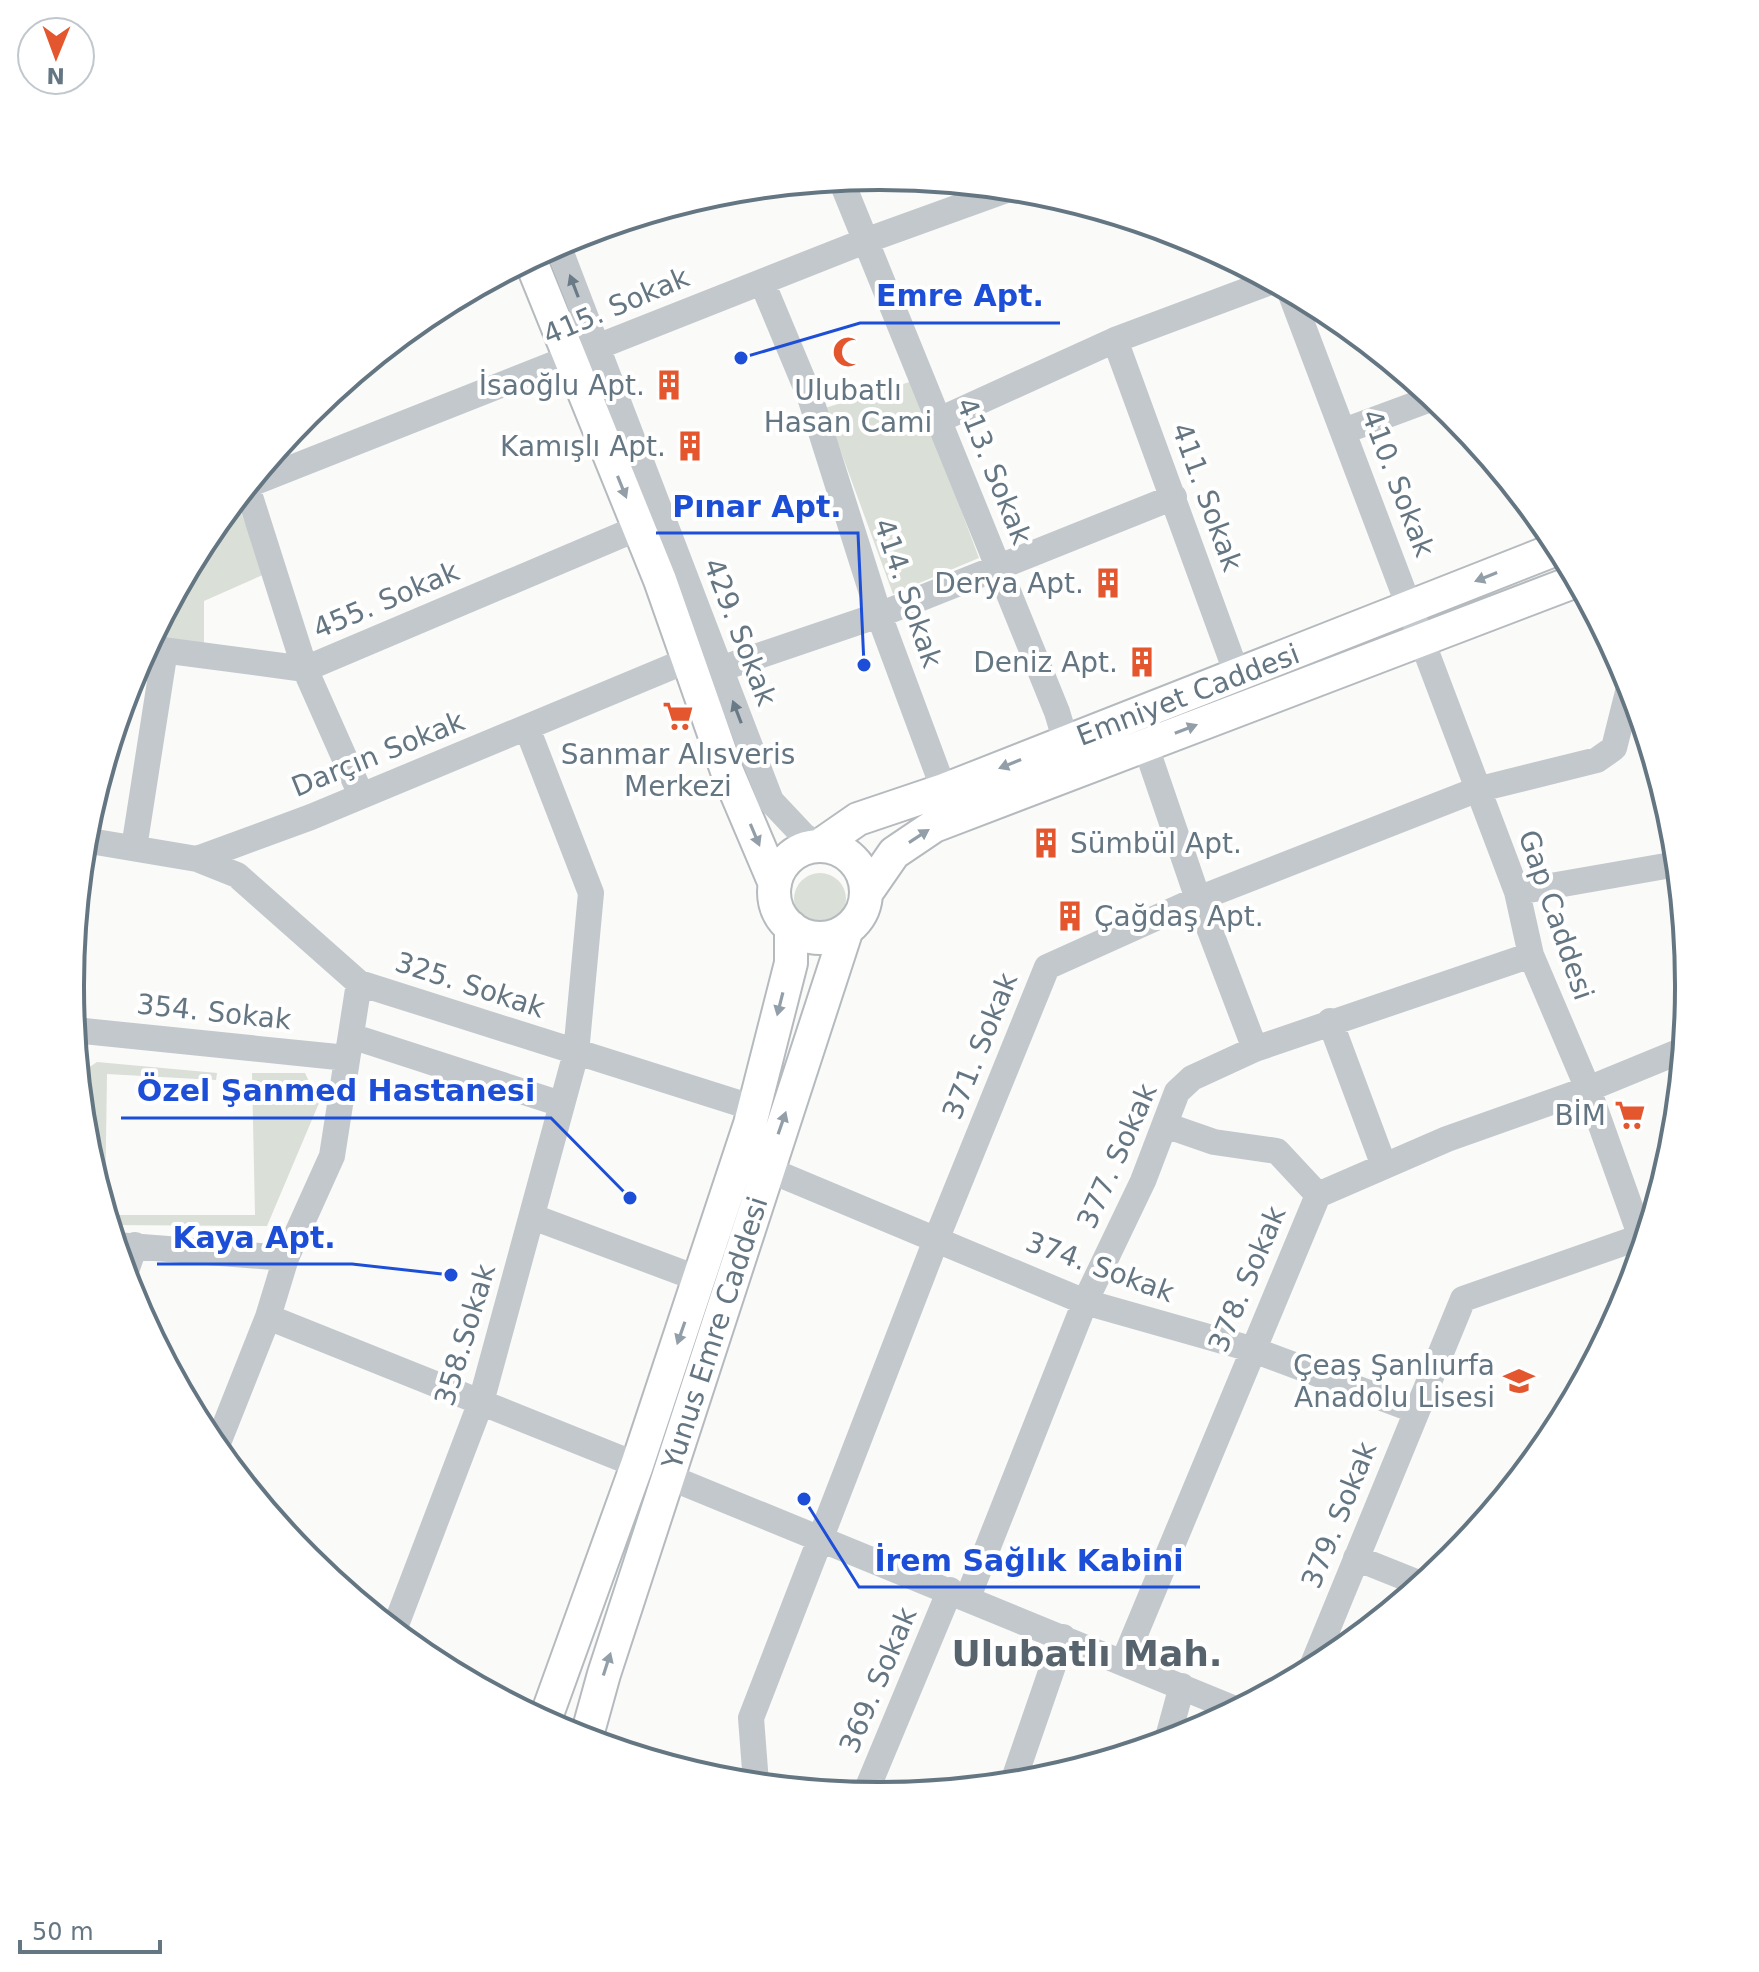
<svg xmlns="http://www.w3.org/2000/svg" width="1759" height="1972" viewBox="0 0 1759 1972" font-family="'DejaVu Sans',sans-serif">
  <rect width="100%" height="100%" fill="#fafaf8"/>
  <path fill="#dadfd7" d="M913 381 979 558 893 594 825 408Z
    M236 500 265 574 204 601V648L151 640 207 536Z
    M794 899a26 26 0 1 1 52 0a26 26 0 1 1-52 0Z
    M97 1062 217 1073 216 1080 107 1074 105 1209 88 1150V1105L82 1072Z
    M252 1073H305L319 1103 267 1226 110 1225 107 1215H255Z"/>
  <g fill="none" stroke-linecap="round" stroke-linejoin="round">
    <g stroke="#b5babe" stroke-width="36">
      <path id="major" d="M530 259 660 580 727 771 775 884
        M819 846 858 819 944 790 1559 548
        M774 892a46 46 0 1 1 92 0a46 46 0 1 1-92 0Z
        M867 892 894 853 934 826 1576 581
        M545 1720 637 1465 750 1124 791 963V927
        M586 1739 604 1674 847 929"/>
    </g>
    <path stroke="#c3c8cc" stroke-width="26" d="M841 180 1057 712 1066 742
      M558 245 771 801 803 835 819 846
      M762 282 810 397 879 615 944 790
      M1290 292 1517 892 1531 955 1588 1089 1643 1243
      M1115 340 1238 677
      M939 420 1115 340 1270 282
      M1344 431 1433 398
      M248 485 865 241 1009 189
      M247 487 305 669 361 795
      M147 648 305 669 638 528
      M720 669 879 615 1174 497
      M1145 744 1198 899 1255 1049
      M84 840 197 859 311 817 688 660
      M134 848 165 650
      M197 859 237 875 359 983
      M1517 892 1677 864
      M1330 1021 1384 1166
      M74 1030 347 1058
      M351 1036 561 1104
      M1165 1125 1214 1142 1277 1151 1318 1195
      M767 1169 1085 1302 1251 1349 1417 1411
      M533 1217 699 1279
      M116 1245 286 1258
      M125 1274 135 1245
      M268 1317 637 1465
      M216 1448 268 1317 286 1258 332 1156 359 983 754 1108
      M669 1477 1235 1709
      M1356 1558 1421 1584
      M968 1597 1085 1302 1143 1181 1177 1092 1192 1078 1255 1049 1531 955
      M394 1630 481 1402 576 1053 591 893 527 728
      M1123 1663 1318 1195 1447 1139 1588 1089 1683 1050
      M1311 1669 1463 1299 1646 1235
      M1167 1741 1182 1686
      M1013 1782 1063 1637
      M756 1783 751 1718 936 1240 1047 967 1198 899 1476 790 1597 760 1614 748 1630 684
      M865 1794 950 1590"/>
    <use href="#major" stroke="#fff" stroke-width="32"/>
  </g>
  <defs><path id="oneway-solid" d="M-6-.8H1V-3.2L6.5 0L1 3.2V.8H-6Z" transform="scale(2)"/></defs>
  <g fill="#6a7a87">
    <use href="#oneway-solid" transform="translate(574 286) rotate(-111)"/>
    <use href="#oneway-solid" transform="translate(737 712) rotate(-111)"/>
  </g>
  <g fill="#939fa8">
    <use href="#oneway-solid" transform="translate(622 487) rotate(68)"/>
    <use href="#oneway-solid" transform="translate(1486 577) rotate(158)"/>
    <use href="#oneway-solid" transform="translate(1186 729) rotate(-21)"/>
    <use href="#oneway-solid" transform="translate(1010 764) rotate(158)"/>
    <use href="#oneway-solid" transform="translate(755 835) rotate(67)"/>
    <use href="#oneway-solid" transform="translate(919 836) rotate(-33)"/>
    <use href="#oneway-solid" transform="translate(780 1004) rotate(104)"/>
    <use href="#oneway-solid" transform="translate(782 1123) rotate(-71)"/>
    <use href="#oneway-solid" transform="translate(681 1333) rotate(109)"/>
    <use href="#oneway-solid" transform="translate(607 1664) rotate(-72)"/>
  </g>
  <defs>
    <g id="mosque-bare" transform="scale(2.4)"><path d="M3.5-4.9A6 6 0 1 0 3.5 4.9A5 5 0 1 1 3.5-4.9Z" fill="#e4572e" stroke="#fff" stroke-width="2.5" paint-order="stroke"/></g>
    <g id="building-bare" transform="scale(2.4)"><path d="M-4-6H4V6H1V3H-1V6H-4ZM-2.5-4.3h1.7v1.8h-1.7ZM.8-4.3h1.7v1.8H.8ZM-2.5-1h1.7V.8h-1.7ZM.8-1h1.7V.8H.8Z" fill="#e4572e" stroke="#fff" stroke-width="2.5" paint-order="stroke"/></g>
    <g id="supermarket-bare" transform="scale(2.4)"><path d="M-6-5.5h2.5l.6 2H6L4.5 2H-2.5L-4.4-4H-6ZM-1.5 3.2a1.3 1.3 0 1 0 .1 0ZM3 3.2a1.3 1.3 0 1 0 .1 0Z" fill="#e4572e" stroke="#fff" stroke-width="2.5" paint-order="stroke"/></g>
    <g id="school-bare" transform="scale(2.4)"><path d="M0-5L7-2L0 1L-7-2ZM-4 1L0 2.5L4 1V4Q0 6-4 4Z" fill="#e4572e" stroke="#fff" stroke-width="2.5" paint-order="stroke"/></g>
  </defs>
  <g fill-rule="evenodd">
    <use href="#mosque-bare" x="848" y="352"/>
    <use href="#building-bare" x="669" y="385"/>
    <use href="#building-bare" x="690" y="446"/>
    <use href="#building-bare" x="1108" y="583"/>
    <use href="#building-bare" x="1142" y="662"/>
    <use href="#supermarket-bare" x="678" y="716"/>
    <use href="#building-bare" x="1046" y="843"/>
    <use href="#building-bare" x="1070" y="916"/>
    <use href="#supermarket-bare" x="1630" y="1115"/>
    <use href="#school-bare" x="1519" y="1381"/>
  </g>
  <g text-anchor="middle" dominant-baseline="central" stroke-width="8" stroke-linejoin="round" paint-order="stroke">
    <g font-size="28" fill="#657683" stroke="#fff">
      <text transform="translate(616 306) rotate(-23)">415. Sokak</text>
      <text transform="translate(994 471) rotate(68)">413. Sokak</text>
      <text transform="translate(1398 483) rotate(69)">410. Sokak</text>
      <text transform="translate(1207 497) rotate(70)">411. Sokak</text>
      <text transform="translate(908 593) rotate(71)">414. Sokak</text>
      <text transform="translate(386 600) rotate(-23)">455. Sokak</text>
      <text transform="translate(740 632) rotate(69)">429. Sokak</text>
      <text transform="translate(1188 695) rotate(-21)">Emniyet Caddesi</text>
      <text transform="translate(378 754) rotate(-22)">Darçın Sokak</text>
      <text transform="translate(1556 915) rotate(71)">Gap Caddesi</text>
      <text transform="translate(470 985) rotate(18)">325. Sokak</text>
      <text transform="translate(214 1012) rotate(6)">354. Sokak</text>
      <text transform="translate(980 1046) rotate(-68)">371. Sokak</text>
      <text transform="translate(1117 1156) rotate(-66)">377. Sokak</text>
      <text transform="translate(1100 1267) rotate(20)">374. Sokak</text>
      <text transform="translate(1247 1279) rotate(-67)">378. Sokak</text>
      <text transform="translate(715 1333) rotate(-72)">Yunus Emre Caddesi</text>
      <text transform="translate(465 1335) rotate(-73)">358.Sokak</text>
      <text transform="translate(1339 1515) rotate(-68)">379. Sokak</text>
      <text transform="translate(878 1680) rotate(-67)">369. Sokak</text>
    </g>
    <g font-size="28" fill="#657683" stroke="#fff" text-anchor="end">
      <text x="645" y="385">İsaoğlu Apt.</text>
      <text x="848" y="390" text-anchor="middle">Ulubatlı<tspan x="848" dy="32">Hasan Cami</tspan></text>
      <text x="666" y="446">Kamışlı Apt.</text>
      <text x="1084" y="583">Derya Apt.</text>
      <text x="1118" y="662">Deniz Apt.</text>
      <text x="678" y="754" text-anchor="middle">Sanmar Alısveris<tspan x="678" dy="32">Merkezi</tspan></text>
      <text x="1070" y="843" text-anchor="start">Sümbül Apt.</text>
      <text x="1094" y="916" text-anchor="start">Çağdaş Apt.</text>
      <text x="1606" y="1115">BİM</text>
      <text x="1495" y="1365">Çeaş Şanlıurfa<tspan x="1495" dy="32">Anadolu Lisesi</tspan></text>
    </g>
    <g font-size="36" font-weight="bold" fill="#57646e" stroke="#fff">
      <text x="1087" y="1653">Ulubatlı Mah.</text>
    </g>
  </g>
  <path d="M0 0H1759V1972H0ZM879 190H880A795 795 0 0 1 1675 985V987A795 795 0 0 1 880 1782H879A795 795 0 0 1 84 987V985A795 795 0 0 1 879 190Z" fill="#fff" fill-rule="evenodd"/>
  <path fill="none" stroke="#657683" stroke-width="4" d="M879 190H880A795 795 0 0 1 1675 985V987A795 795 0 0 1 880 1782H879A795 795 0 0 1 84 987V985A795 795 0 0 1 879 190Z"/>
  <path fill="none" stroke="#1d4ed8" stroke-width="3" d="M741 358L860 323H1060M864 665L858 533H656M630 1198L551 1118H121M451 1275L352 1264H157M804 1499L859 1587H1200"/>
  <g fill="#1d4ed8" stroke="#fff" stroke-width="3">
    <circle cx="741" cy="358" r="8"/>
    <circle cx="864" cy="665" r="8"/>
    <circle cx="630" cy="1198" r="8"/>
    <circle cx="451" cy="1275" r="8"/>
    <circle cx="804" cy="1499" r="8"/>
  </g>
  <g font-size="30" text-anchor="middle" font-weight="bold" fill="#1d4ed8" stroke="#fff" stroke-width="8" stroke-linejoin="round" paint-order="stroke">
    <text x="960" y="306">Emre Apt.</text>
    <text x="757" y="517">Pınar Apt.</text>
    <text x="336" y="1101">Özel Şanmed Hastanesi</text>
    <text x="254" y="1248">Kaya Apt.</text>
    <text x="1029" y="1571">İrem Sağlık Kabini</text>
  </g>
  <g transform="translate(56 56) rotate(181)"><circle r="38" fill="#ffffff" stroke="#c1c8cd" stroke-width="2"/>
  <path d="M0-6L14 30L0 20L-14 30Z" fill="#e4572e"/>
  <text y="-12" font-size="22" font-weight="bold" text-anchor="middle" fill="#657683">N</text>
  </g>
  <path d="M20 1940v12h140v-12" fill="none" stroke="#657683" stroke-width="4"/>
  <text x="32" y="1940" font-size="24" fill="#657683" stroke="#ffffff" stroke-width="6" paint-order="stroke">50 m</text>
</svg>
